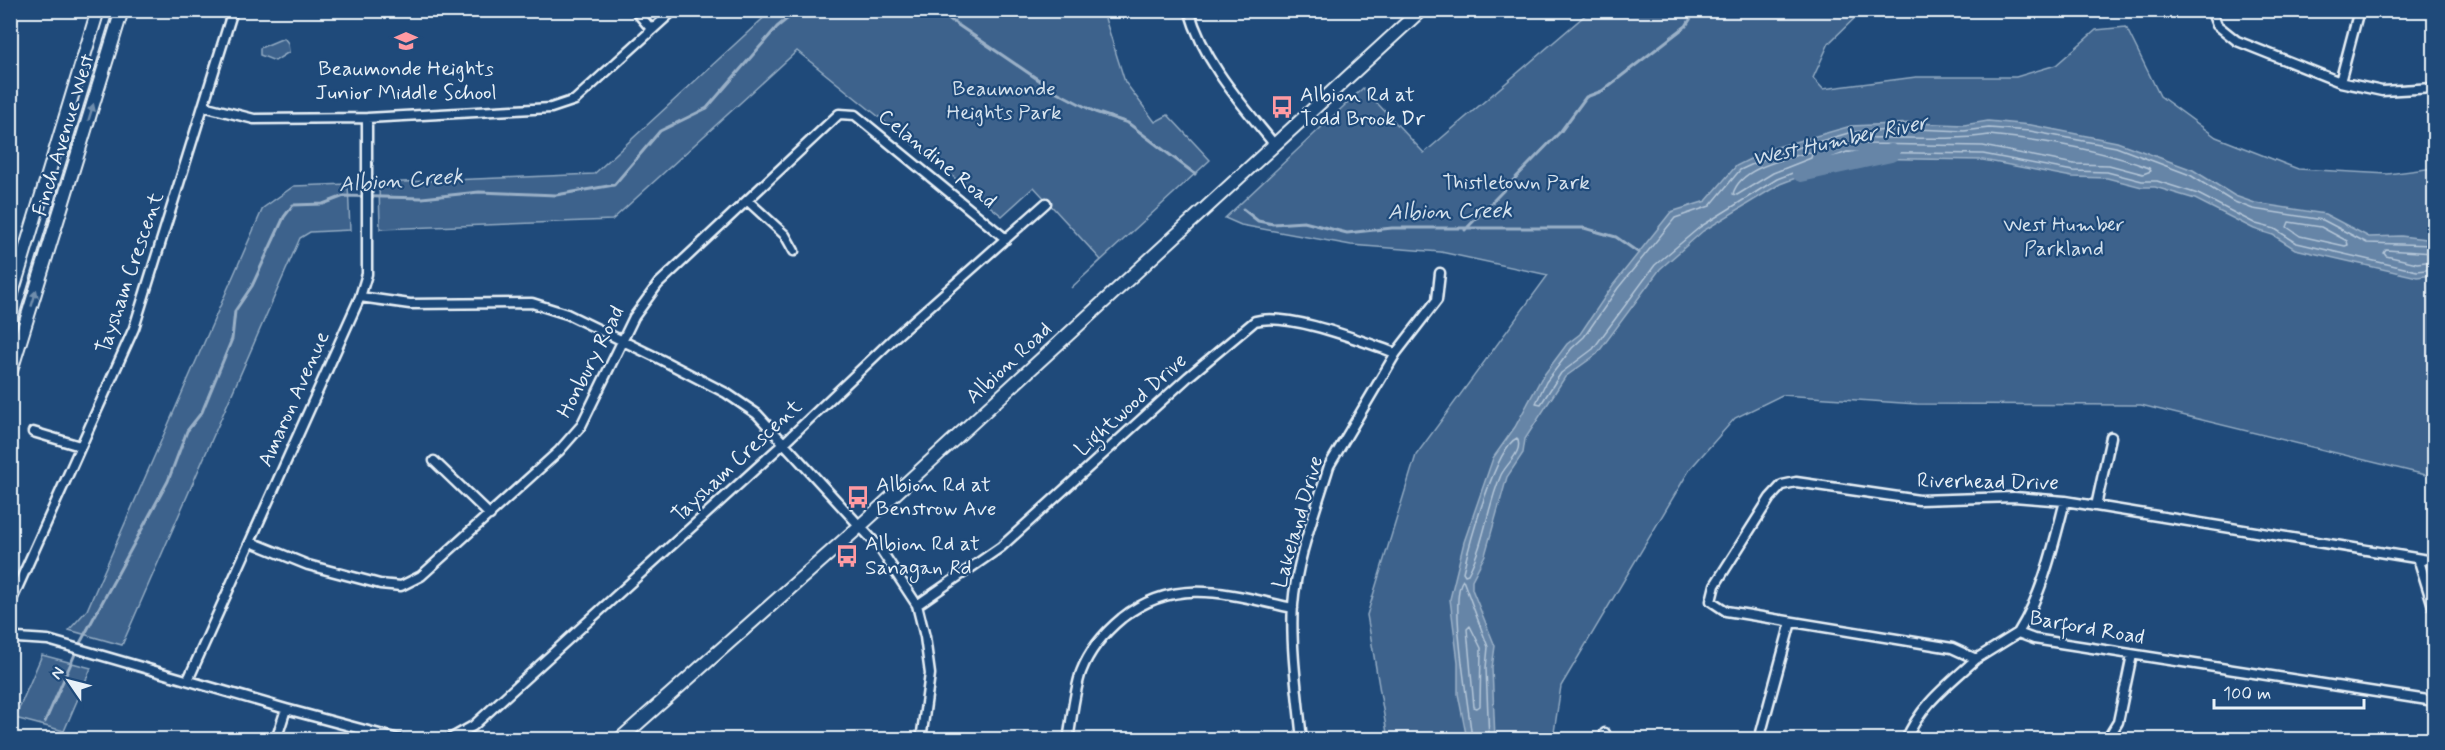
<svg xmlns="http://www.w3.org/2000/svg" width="2445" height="750" viewBox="0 0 2445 750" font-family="Mynerve,sans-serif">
  <rect width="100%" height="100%" fill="#1f4a7a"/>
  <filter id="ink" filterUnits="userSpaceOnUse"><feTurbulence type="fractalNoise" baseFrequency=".0167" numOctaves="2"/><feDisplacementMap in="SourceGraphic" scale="12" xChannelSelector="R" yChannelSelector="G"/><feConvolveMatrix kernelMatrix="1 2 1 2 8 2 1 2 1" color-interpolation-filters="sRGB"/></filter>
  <g filter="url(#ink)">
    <path fill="#3c628c" stroke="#92aac2" stroke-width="1.5" d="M772 10 1103 12 1125 82 1155 122 1168 115 1210 160 1071 288 1101 260 1034 187 1002 216 797 51 612 220 380 229 379 183 594 174Z
      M1590 11H1862L1829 43 1813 78 1823 89 1916 77H2016L2056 65 2096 30 2126 27 2160 96 2216 137 2298 169 2388 174 2434 168V477L2141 405 1917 404 1782 395 1735 418 1690 469 1561 686 1553 739H1388L1367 615 1416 455 1548 275 1441 252 1351 245 1241 225 1225 218 1363 88 1424 153Z
      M284 38 288 43 289 52 275 61 260 55V48Z
      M348 184 350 230 310 232 300 238 122 645 69 630 87 610 263 208 294 186Z
      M42 655 91 668 64 731 15 718Z"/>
    <path fill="#6685a7" stroke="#9ab0c7" stroke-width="1.5" d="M1988 121 2031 125 2117 142 2193 170 2235 196 2255 203 2325 214 2369 237 2401 236 2434 240V275L2417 277 2295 249 2273 235 2254 229 2195 199 2155 187H2142L2107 178 2072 177 1983 160 1848 158 1780 184 1703 231 1660 269 1597 354 1565 377 1525 439 1523 453 1507 477 1485 555 1472 580V589L1495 646 1492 668 1495 739H1467L1458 694V662L1450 599 1464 542 1493 458 1515 427 1541 379 1567 344 1580 334 1613 285 1671 212 1706 201 1736 166 1770 149 1851 126 1915 123 1964 125Z"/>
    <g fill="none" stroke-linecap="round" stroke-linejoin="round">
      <path stroke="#b4c6d8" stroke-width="1.5" d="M1989 135C2043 140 2098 149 2149 168L2151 171 2143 174 2109 165 2074 164 1983 146 1866 144 1863 142 1866 138C1907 137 1948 141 1989 135Z
        M1809 152 1812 154 1811 158 1773 173 1737 195 1733 194C1740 167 1786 159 1809 152Z
        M2289 222 2321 227 2347 241 2348 245 2345 246 2300 236 2287 227Z
        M2434 245 2367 243 2323 220 2253 209 2232 201 2190 175 2116 147 2030 131 1989 128 1964 131 1915 129 1852 132 1773 155 1740 170 1710 206 1675 218 1618 288 1584 337 1572 348 1546 382 1536 403 1541 404 1561 373 1593 349 1655 265 1700 227 1777 179 1847 152 1983 154 2073 171 2107 172 2142 181H2157L2198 194 2256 224 2275 229 2297 243 2417 271 2434 269
        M2434 253 2386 250 2384 253 2386 256 2417 263 2434 261
        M1517 438C1524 451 1507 463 1501 475 1487 507 1485 542 1468 574L1465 575 1463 572C1469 546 1495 448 1517 438Z
        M1470 626 1481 648 1480 706 1477 708 1474 707 1467 629Z
        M1472 740C1470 712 1448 596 1463 580L1488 647 1486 668 1489 740"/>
      <path stroke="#9ab0c7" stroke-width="3" d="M936 10 1055 91 1095 112 1128 123 1195 174
        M1243 209 1258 221 1273 224 1304 222 1347 233 1392 228H1584L1616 237 1639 253
        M1465 230 1561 131 1586 97 1602 91 1686 26 1696 10
        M45 722 79 645 168 481 187 431 202 412 232 339 235 311 252 286 284 217 293 205 323 204 344 196 422 198 479 192 556 195 614 185 660 131 707 108 777 27 798 10"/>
      <path stroke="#6685a7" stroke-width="18" d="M1801 173 1891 153"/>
      <g stroke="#e8f1f8" stroke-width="13">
        <path id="street" d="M635 10 652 30
          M1189 10C1204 63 1241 103 1274 144
          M2211 10 2217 25 2237 41 2340 82 2382 91 2434 88
          M2340 82 2359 10
          M203 106 254 119 367 118 551 108 575 100 674 10
          M748 201 785 235 794 251
          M360 297 410 304 532 303 567 314 662 360 726 393 757 414 879 547 917 605 925 637 930 674 921 740
          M33 432 80 446
          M434 461 490 515
          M2096 506 2111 437
          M251 542 308 565 380 584 401 586 421 576 559 451 581 426 634 317 658 284 839 114 855 115 1006 239
          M2419 561 2434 609
          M2434 561 2065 501 2014 497 1919 500 1796 482 1782 485 1770 498 1715 585 1711 601 1726 611 1952 648 1976 659 2018 633 2034 639 2434 701
          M10 604 134 328 233 10
          M917 605 1001 547 1188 377 1255 321C1289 312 1361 341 1396 353
          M2018 633C2043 593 2053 547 2065 501
          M10 634 17 638 48 640 286 709 402 740
          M188 680 360 297 367 274V118
          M1605 733 1608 740
          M276 740 286 709
          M448 740 473 726 784 443 894 338 1046 203
          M1068 740C1072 718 1074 693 1081 672 1089 651 1105 632 1122 618 1177 575 1231 595 1293 608
          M1215 740H1232
          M1279 740 1302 739
          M1302 740C1298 700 1290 643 1293 605 1296 561 1316 509 1329 466L1396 353 1437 300 1440 273
          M1759 740 1791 622
          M1906 740C1920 705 1949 684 1976 659
          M2107 740 2118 722 2132 655"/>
      </g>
      <g stroke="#e8f1f8" stroke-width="16">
        <path id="secondary" d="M10 300 98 10
          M10 374 122 10
          M619 740 860 526 1421 10"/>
      </g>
      <use href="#street" stroke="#1f4a7a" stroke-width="8"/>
      <use href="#secondary" stroke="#1f4a7a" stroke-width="12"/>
      <path stroke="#e8f1f8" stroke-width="1.5" d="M10 345 113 10"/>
    </g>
    <defs><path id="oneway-solid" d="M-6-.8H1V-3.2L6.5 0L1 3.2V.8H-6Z" transform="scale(1.5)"/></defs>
    <g fill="#6f8dac">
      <use href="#oneway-solid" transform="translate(91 112) rotate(-73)"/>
      <use href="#oneway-solid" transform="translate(34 298) rotate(-73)"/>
    </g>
  </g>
  <defs>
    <g id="school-bare" transform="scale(1.8)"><path d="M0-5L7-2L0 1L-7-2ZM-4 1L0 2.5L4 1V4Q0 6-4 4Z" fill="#ff9aa2" stroke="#1f4a7a" stroke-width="2.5" paint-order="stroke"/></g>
    <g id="bus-bare" transform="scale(1.8)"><path d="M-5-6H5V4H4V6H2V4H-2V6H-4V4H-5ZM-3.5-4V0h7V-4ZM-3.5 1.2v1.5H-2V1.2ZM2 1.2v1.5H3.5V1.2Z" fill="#ff9aa2" stroke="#1f4a7a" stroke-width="2.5" paint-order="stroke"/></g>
  </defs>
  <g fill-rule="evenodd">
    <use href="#school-bare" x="406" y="41"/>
    <use href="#bus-bare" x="1282" y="107"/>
    <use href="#bus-bare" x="858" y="497"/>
    <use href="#bus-bare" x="847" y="556"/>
  </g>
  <g text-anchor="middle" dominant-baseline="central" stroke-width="4.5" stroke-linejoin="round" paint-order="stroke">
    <g font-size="21" fill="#e8f1f8" stroke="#1f4a7a" text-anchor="start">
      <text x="406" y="69" text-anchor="middle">Beaumonde Heights<tspan x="406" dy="24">Junior Middle School</tspan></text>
      <text x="1300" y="95">Albion Rd at<tspan x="1300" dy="24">Todd Brook Dr</tspan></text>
      <text x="876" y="485">Albion Rd at<tspan x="876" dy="24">Benstrow Ave</tspan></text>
      <text x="865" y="544">Albion Rd at<tspan x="865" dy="24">Sanagan Rd</tspan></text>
    </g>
    <g font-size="21" fill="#d7e3ed" stroke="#1f4a7a">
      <text x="1004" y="89">Beaumonde<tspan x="1004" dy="24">Heights Park</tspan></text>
      <text x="1516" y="183">Thistletown Park</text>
      <text x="2064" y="225">West Humber<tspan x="2064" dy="24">Parkland</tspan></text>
    </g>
    <g font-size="21" fill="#e8f1f8" stroke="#1f4a7a">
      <text transform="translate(64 135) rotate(-73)">Finch Avenue West</text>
      <text transform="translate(937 159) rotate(39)">Celandine Road</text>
      <text transform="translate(130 273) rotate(-71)">Taysham Crescent</text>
      <text transform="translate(591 362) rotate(-63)">Honbury Road</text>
      <text transform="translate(1009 363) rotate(-43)">Albion Road</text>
      <text transform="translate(294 399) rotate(-66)">Amaron Avenue</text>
      <text transform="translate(1131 405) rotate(-42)">Lightwood Drive</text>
      <text transform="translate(737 461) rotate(-43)">Taysham Crescent</text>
      <text transform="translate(1988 482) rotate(1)">Riverhead Drive</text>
      <text transform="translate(1298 522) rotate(-74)">Lakeland Drive</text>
      <text transform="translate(2087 628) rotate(10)">Barford Road</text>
    </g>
    <g font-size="22" font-style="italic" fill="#d4e1ec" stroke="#1f4a7a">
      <text transform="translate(1840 141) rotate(-12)">West Humber River</text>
      <text transform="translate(401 181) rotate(-4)">Albion Creek</text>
      <text transform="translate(1450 212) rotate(-1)">Albion Creek</text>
    </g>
  </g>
  <rect width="2445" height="750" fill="none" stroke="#1f4a7a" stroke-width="36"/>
  <rect x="18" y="18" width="2409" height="714" fill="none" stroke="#e8f1f8" stroke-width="2" filter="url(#ink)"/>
  <g transform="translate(69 681) rotate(305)" stroke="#1f4a7a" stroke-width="4.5" paint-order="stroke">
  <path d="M0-4.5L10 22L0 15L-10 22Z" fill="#e8f1f8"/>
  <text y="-9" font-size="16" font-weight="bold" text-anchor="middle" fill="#e8f1f8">N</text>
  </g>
  <path d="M2214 699v9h150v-9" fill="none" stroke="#e8f1f8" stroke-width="3"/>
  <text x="2223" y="699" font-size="18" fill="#e8f1f8" stroke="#1f4a7a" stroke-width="4.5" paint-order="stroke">100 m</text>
</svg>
